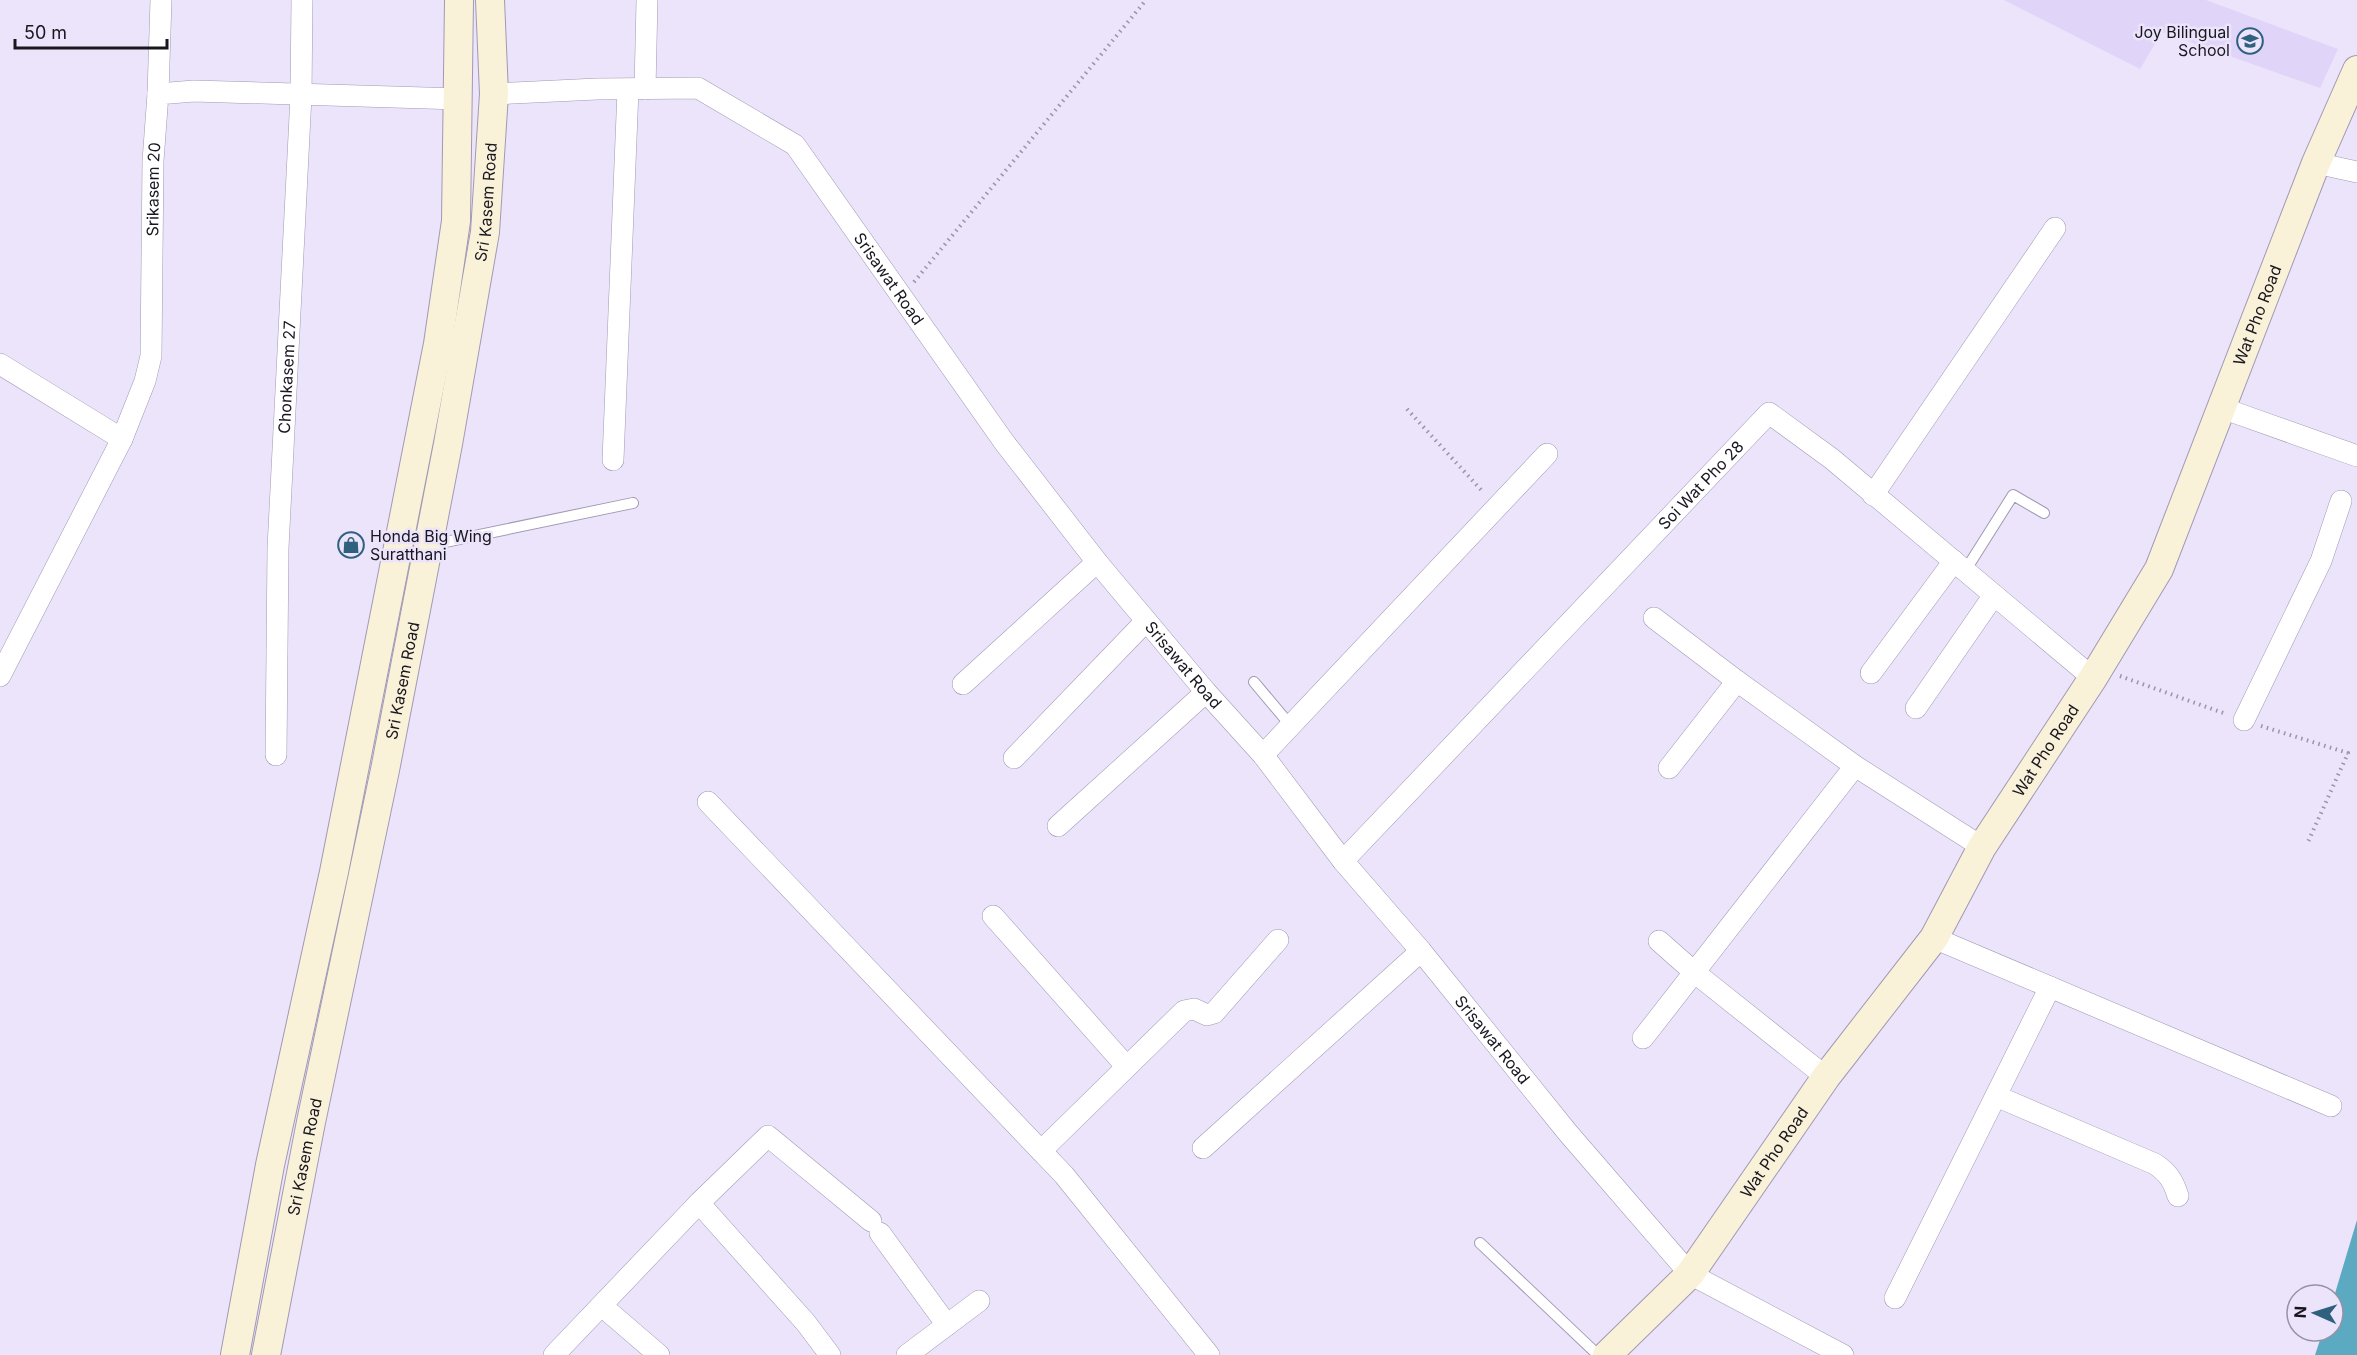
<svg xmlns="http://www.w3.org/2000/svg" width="2357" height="1355" viewBox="0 0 2357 1355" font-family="Inter,sans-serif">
  <rect width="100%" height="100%" fill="#ebe4fb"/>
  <path fill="#e0d5f8" d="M2004 0H2206L2338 49 2320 88 2162 32 2140 69Z"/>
  <path fill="#5baac2" d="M2357 1220V1355H2315L2323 1331H2333V1300Z"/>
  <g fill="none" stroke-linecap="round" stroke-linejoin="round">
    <g stroke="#a199b3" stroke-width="12">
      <path id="lane" d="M431 545 633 503
        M1965 571 2013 495 2044 513
        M1254 682 1291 726
        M1480 1243 1598 1355"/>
    </g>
    <g stroke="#a199b3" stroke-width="22">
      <g id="street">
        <path d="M645 89 647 0"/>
        <path d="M158 94 161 0"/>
        <path id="s1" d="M494 94 597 89 698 88 795 145 1004 442 1097 562 1206 692 1263 755 1343 861 1421 951 1568 1133 1690 1274 1843 1355"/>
        <path d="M2316 163 2357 172"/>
        <path id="s2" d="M0 364 122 439 145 381 151 356 153 161 158 94 194 91 459 99"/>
        <path d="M2222 408 2357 456"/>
        <path d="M613 460 628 90"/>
        <path d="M1873 495 2055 228"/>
        <path d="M1654 618 1737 681 1855 766 1982 847"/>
        <path d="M1871 673 1954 561"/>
        <path d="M0 676 122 439"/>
        <path d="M963 684 1097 562"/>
        <path d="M1916 708 1994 595"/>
        <path d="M2244 720 2321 561 2341 501"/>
        <path id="s3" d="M276 755 278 548 301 96 302 0"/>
        <path d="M1263 755 1547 454"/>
        <path d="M1014 758 1146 621"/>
        <path d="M1669 768 1737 681"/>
        <path d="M708 802 1064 1175 1209 1355"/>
        <path d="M1058 826 1206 692"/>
        <path id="s4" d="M1343 861 1769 413 1832 459 2093 678"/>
        <path d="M993 916 1126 1066"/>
        <path d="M1934 938 2331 1106"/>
        <path d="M1659 941 1694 972 1826 1077"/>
        <path d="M1643 1038 1855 766"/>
        <path d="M1996 1096 2155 1164C2168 1173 2173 1180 2178 1196"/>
        <path d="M1203 1148 1421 951"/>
        <path d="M1041 1151 1184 1011 1194 1009 1207 1015 1214 1013 1278 940"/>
        <path d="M699 1203 768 1136 871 1221"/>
        <path d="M880 1233 947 1325"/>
        <path d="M1895 1298 2050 987"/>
        <path d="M602 1306 659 1355"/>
        <path d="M554 1355 699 1203 806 1323 830 1355"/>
        <path d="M907 1355 979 1301"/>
      </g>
    </g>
    <g stroke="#a199b3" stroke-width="30">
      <g id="secondary">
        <path d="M235 1355 270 1165 334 872 438 344 456 221 459 0"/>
        <path id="s5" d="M266 1355 311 1122 385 770 448 444 485 232 494 94 490 0"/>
        <path id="s6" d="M1607 1355 1690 1274 1826 1077 1934 938 1982 847 2093 678 2159 569 2316 163 2357 70"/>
      </g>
    </g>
    <path stroke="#9a95a7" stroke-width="4" stroke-dasharray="1.5 4.5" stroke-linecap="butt" d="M914 282 1146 0
      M1407 409 1483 492
      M2120 676 2226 714
      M2261 726 2348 753 2308 842"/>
    <use href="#lane" stroke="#fff" stroke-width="10"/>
    <use href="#street" stroke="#fff" stroke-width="21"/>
    <use href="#secondary" stroke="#f9f2d9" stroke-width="28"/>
  </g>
  <defs>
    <g id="school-ring" transform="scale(1.35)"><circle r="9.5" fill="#ebe4fb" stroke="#2f617e" stroke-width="1.5"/><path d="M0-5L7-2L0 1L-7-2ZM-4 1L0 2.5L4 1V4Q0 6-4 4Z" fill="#2f617e"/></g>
    <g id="shop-ring" transform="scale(1.35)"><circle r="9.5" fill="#ebe4fb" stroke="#2f617e" stroke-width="1.5"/><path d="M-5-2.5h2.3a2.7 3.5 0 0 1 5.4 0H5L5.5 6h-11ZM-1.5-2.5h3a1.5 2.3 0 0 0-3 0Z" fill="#2f617e"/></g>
  </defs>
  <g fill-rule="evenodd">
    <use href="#school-ring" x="2250" y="41"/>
    <use href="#shop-ring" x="351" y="545"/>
  </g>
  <g text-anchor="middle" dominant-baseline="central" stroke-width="5" stroke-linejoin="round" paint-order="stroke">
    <g font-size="16" fill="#191620" stroke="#ebe4fb" text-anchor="end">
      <text x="2230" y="32">Joy Bilingual<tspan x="2230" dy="18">School</tspan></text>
      <text x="370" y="536" text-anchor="start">Honda Big Wing<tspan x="370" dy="18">Suratthani</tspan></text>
    </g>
    <g font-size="16" fill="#191620" stroke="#ebe4fb">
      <text stroke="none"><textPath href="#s2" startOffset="398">Srikasem 20</textPath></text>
      <text stroke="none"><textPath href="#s5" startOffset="1174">Sri Kasem Road</textPath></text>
      <text stroke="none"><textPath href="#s1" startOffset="480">Srisawat Road</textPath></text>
      <text stroke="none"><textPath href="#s6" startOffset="1236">Wat Pho Road</textPath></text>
      <text stroke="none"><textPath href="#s3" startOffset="378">Chonkasem 27</textPath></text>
      <text stroke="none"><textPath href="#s4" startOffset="519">Soi Wat Pho 28</textPath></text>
      <text stroke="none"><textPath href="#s1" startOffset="966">Srisawat Road</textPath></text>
      <text stroke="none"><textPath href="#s5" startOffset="688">Sri Kasem Road</textPath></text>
      <text stroke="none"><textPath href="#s6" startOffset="750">Wat Pho Road</textPath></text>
      <text stroke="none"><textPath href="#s1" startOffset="1452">Srisawat Road</textPath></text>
      <text stroke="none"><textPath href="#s6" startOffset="264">Wat Pho Road</textPath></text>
      <text stroke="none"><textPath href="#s5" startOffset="202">Sri Kasem Road</textPath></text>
    </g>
  </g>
  <g transform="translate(2315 1313) rotate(273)"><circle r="28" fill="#ebe4fb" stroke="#9792a3" stroke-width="1.5"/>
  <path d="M0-4.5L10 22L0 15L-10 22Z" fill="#2f617e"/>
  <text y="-9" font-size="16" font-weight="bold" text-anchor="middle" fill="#191620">N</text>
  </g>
  <path d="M15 39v9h152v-9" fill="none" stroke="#191620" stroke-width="3"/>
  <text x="24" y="39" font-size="18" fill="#191620" stroke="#ebe4fb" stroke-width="4.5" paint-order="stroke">50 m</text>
</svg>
